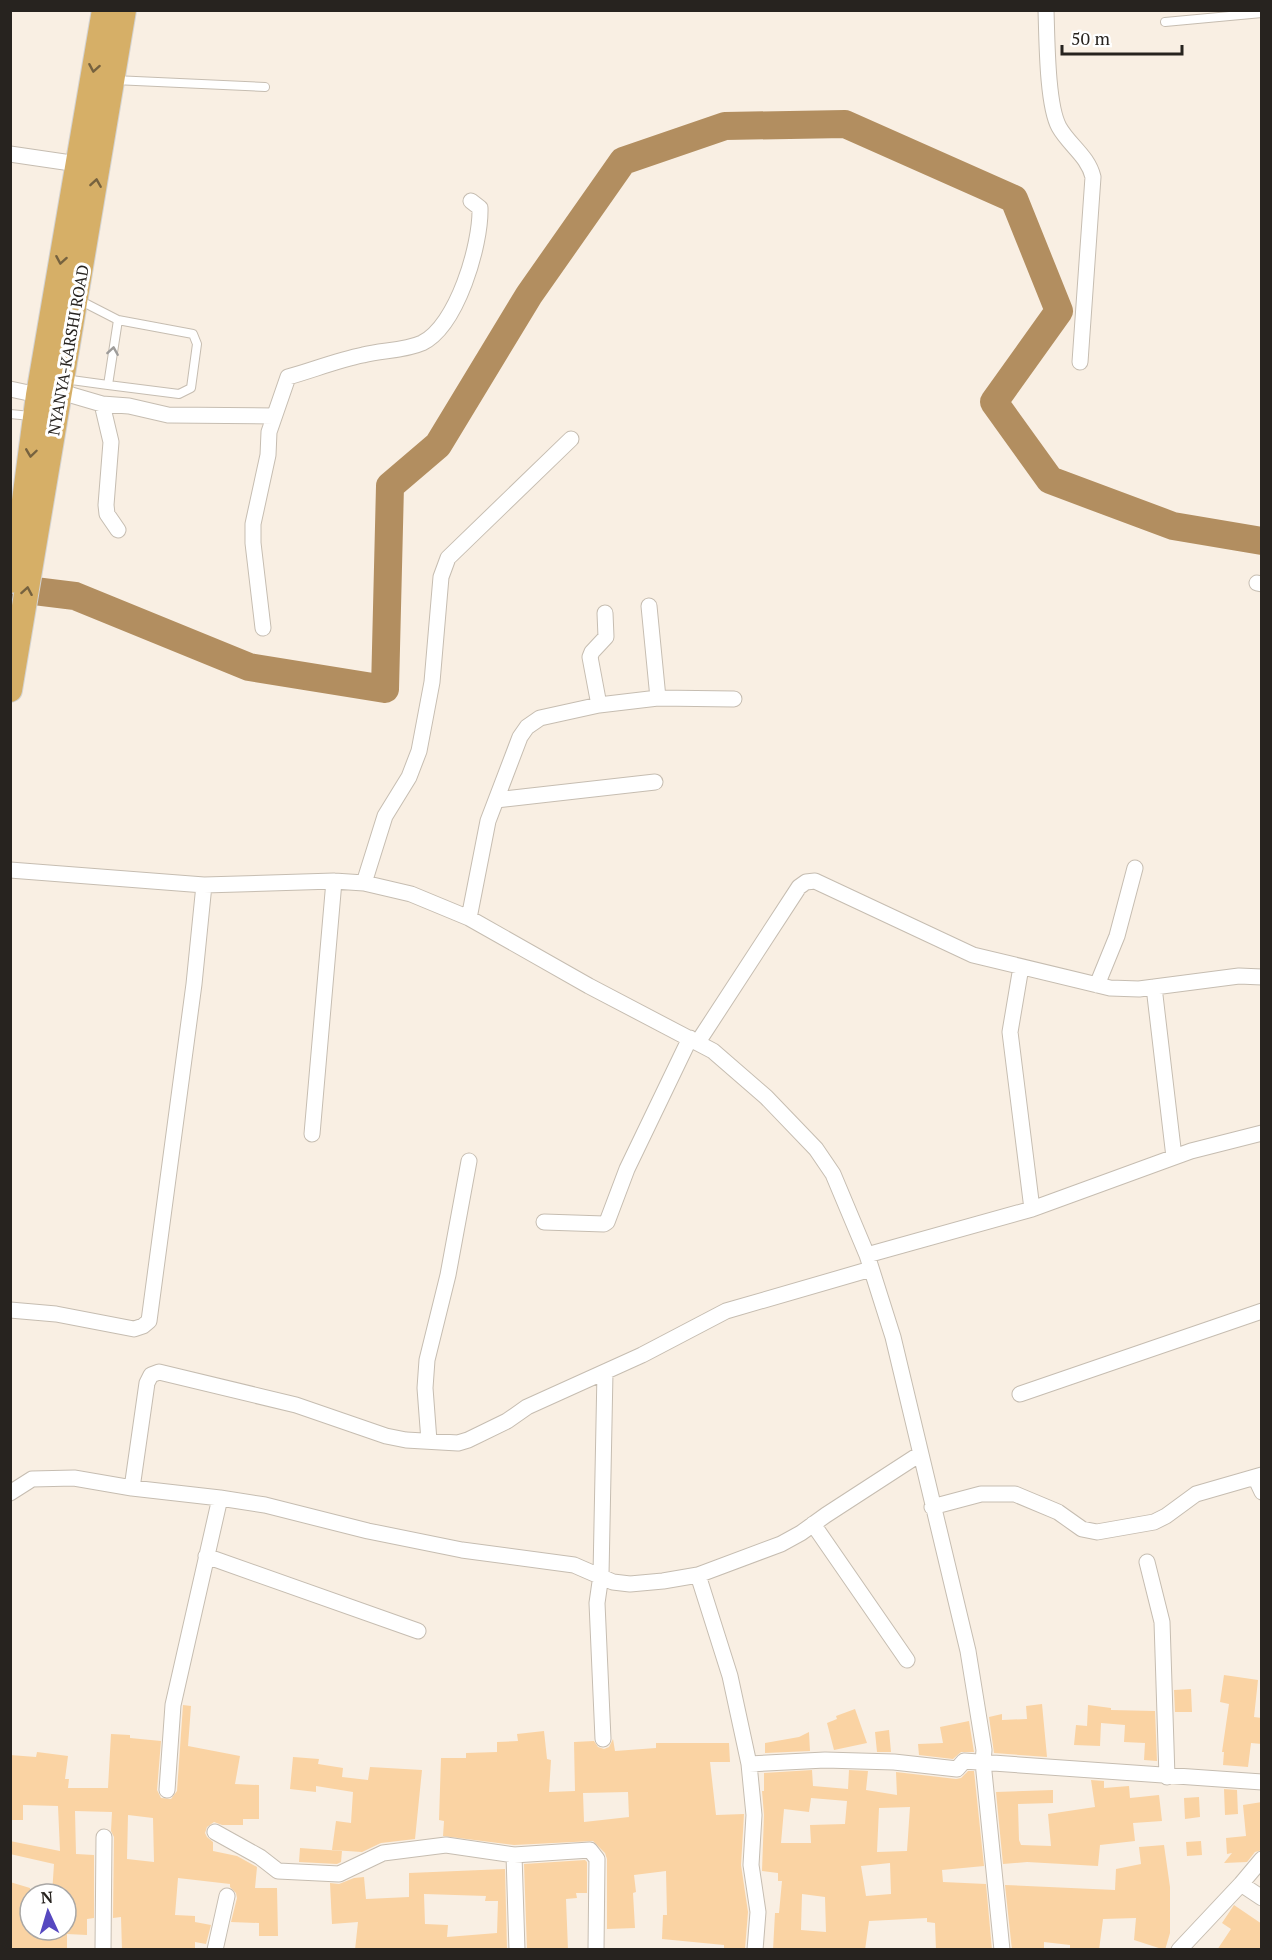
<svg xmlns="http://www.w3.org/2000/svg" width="1272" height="1960" viewBox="0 0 1272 1960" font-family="'PT Serif',serif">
  <rect width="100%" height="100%" fill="#f9efe3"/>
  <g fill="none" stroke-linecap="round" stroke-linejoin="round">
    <path stroke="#b28e60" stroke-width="28" d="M10 588 75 596 249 667 385 689 390 486 438 445 529 295 623 161 725 126 845 124 1014 199 1059 311 994 402 1050 480 1173 526 1262 541"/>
  </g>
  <path fill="#fad3a3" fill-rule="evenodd" d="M1224 1675 1258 1680 1254 1717 1262 1718V1744L1251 1743 1248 1767 1223 1765 1224 1752H1222L1229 1704 1220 1702Z
    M1191 1689 1192 1712H1175L1174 1690Z
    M1042 1704 1047 1757 994 1753 989 1717 1002 1714V1720L1027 1719 1026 1706Z
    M183 1705 191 1706 188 1746 240 1756 235 1784 259 1785V1819H243V1825H222L214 1822 207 1827 205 1833 207 1837 213 1842V1851L237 1856 257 1867 255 1888H277L278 1936H259V1923L231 1922 237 1898 236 1893 230 1887V1884L178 1878 175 1915 195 1916V1922L211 1925 206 1944 195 1942V1948H182L183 1950H122L121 1917 113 1918 114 1837 111 1831 112 1812 75 1811 76 1854 94 1855V1918L87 1919V1935L67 1934V1950H10V1882L30 1888V1930H66V1894H52L54 1864 10 1854V1841L60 1851 58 1806 23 1805V1820H10V1755L36 1757 37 1752 68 1756 65 1779H69L68 1788H108L111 1734 130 1735V1738L161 1741 157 1790 161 1798 171 1799 177 1791ZM128 1815 153 1818 154 1862 127 1859Z
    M1088 1705 1111 1708V1710L1155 1711 1157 1761 1144 1760 1145 1743 1124 1742 1125 1725 1101 1723 1100 1746 1074 1745 1076 1725 1087 1726Z
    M855 1709 867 1743 834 1750 827 1723 837 1719 836 1716Z
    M969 1721 974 1752H961L953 1759 919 1755 918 1744 943 1743 940 1727Z
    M889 1730 891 1752H877L875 1732Z
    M544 1731 547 1759 551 1760 549 1792 575 1791 574 1742 594 1741 598 1747 604 1749 609 1747 613 1739 615 1751 656 1748V1743H729L730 1762H710L716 1815 744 1814 741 1865 748 1912 745 1949H724V1945L662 1939 663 1915H667L666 1871 634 1875 636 1892 633 1893 635 1928 607 1929V1859L605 1853 593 1841 514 1845 443 1836 444 1821 439 1820 441 1758H466V1753L497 1752V1742L518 1741 517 1734ZM628 1792 629 1817 584 1822 583 1793Z
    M809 1732 810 1751 765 1753V1743L799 1737Z
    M293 1757 319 1759 318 1764 343 1768 342 1777 368 1780 370 1767 422 1770 415 1839 381 1843 362 1852 332 1850 336 1821 351 1823 353 1792 316 1786V1792L290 1789Z
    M812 1770 813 1786 848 1789 849 1770 868 1771 866 1790 897 1795 896 1772 956 1779 961 1778 968 1771H974L984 1866 942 1870 943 1882 986 1884 992 1950H936L935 1923 927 1922V1918L869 1921 865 1950H773L775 1913H779L782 1881H778V1873L762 1871 764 1815 762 1791H764V1773ZM811 1798 847 1801 845 1824 810 1825 811 1843H781L784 1809 809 1812ZM910 1807 907 1851 877 1852 879 1808ZM890 1863 891 1894 866 1896 861 1866ZM802 1894 825 1897 826 1932 801 1930Z
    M1091 1780 1104 1781V1788L1129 1786 1130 1798 1159 1795 1162 1821 1133 1823 1135 1841 1100 1845 1098 1866 1027 1862 1003 1864 996 1792 1053 1790V1803L1018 1804 1019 1840 1021 1845 1051 1846 1048 1814 1095 1807Z
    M1224 1789 1237 1790 1238 1814 1225 1815Z
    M1199 1797 1200 1817 1185 1819 1184 1798Z
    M1262 1802V1850L1255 1852 1247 1862 1224 1863 1232 1853 1227 1854 1226 1838 1246 1836 1243 1805Z
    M1201 1841 1202 1855 1187 1856 1186 1842Z
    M1164 1845 1170 1887V1933L1165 1950 1134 1940 1136 1918 1103 1919 1099 1950 1070 1948V1945L1044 1942V1950H1012L1005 1885 1115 1890 1116 1869 1141 1864 1139 1847Z
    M300 1848 342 1851 341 1862 337 1864 299 1862Z
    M585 1860 587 1862V1893H576L577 1898 566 1899 568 1950H527L524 1864Z
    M505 1869 507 1949 355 1950 358 1922 332 1924 330 1883 339 1884 354 1878 364 1877 366 1899 409 1897V1873ZM424 1894 486 1896 485 1901H498L497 1933 447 1937 448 1925 425 1924Z
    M1234 1905 1262 1924V1950H1217L1231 1929 1222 1923Z"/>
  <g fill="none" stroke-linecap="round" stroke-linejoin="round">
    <g stroke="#c6bdb1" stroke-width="10">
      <path id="service" d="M1165 22 1262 13
        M114 80 265 87
        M64 379 108 385 118 320 79 300
        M108 385 179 394 191 388 197 344 193 334 118 320
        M10 414 31 416"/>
    </g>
    <g stroke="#c6bdb1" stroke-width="17">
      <path id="minor" d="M1046 10C1047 39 1047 105 1059 127 1069 145 1088 156 1093 177L1080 362
        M10 154 78 164
        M10 389 38 395
        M61 392 102 404 129 406 168 415 274 416
        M102 404 111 442 106 505 107 514 118 530
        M1257 583 1262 584
        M649 606 658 698
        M263 628 253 543V524L268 455 269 432 288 377C313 370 338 360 363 355 382 350 404 351 422 343 457 326 481 245 480 208L471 201
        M599 705 590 657 592 652 606 637 605 613
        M496 800 655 782
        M10 870 204 885 334 881 364 883 411 894 469 918 589 986 713 1051 766 1097 816 1149 833 1174 867 1255 893 1337 968 1651 984 1750 983 1762 1002 1950
        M364 883 385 816 409 777 419 751 432 682 441 577 448 558 571 439
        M469 918 488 821 520 737 527 727 540 718 599 705 658 698 734 699
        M1021 967 1010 1032 1032 1209
        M1097 985 1117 936 1135 868
        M1154 987 1174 1157
        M698 1042 799 887 806 882 815 881 973 955 1110 988 1139 989 1239 976 1262 977
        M312 1134 334 881
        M544 1222 604 1224 607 1222 627 1169 690 1038
        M867 1255 1032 1209 1191 1151 1262 1133
        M10 1310 56 1314 134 1329 143 1326 149 1321 194 984 204 885
        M1020 1394 1262 1311
        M429 1441 425 1388 427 1360 448 1275 469 1161
        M1255 1477 1262 1492
        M132 1488 147 1383 151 1375 159 1372 296 1405 386 1436 406 1440 458 1443 468 1440 507 1421 527 1407 642 1355 726 1311 871 1269
        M10 1493 32 1479 74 1478 132 1488 220 1498 265 1505 368 1531 462 1550 574 1565 613 1582 630 1584 663 1581 698 1575 781 1544 801 1533 826 1515 920 1454
        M932 1507 981 1494H1015L1058 1512 1082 1529 1097 1532 1154 1522 1166 1516 1196 1494 1262 1475
        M813 1524 907 1660
        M206 1556 418 1631
        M1147 1562 1162 1622 1167 1777
        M698 1575 730 1676 749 1764 754 1815 751 1865 758 1912 755 1950
        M603 1739 597 1603 601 1575 605 1372
        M749 1764 825 1760 894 1762 957 1769 964 1761 1262 1782
        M167 1790 173 1705 220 1498
        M215 1832 260 1857 278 1871 339 1874 383 1853 446 1845 514 1855 590 1850 597 1859 596 1950
        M514 1855 517 1950
        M1241 1884 1262 1898
        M103 1950 104 1837
        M215 1950 227 1896
        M1179 1950 1241 1884 1262 1859"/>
    </g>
    <g stroke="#d4d3d2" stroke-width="26">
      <path id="primary" d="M10 581 23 508 38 395 104 10
        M10 690 124 10"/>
    </g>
    <use href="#service" stroke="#fff" stroke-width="8"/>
    <use href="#minor" stroke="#fff" stroke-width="15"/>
    <use href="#primary" stroke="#d6af67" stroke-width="24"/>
  </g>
  <defs><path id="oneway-chevron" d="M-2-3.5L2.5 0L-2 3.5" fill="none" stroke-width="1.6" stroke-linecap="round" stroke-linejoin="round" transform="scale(1.5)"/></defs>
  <g stroke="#76623f">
    <use href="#oneway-chevron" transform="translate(94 68) rotate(100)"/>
    <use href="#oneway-chevron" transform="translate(96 183) rotate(-81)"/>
    <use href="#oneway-chevron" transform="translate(61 260) rotate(100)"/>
    <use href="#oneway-chevron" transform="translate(31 453) rotate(98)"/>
    <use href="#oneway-chevron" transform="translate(27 591) rotate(-80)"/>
  </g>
  <use stroke="#9e9c9a" href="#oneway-chevron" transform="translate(113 351) rotate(-81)"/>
  <g text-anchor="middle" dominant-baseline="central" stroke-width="6" stroke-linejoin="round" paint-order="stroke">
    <g font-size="16" fill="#27231f" stroke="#fff">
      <text transform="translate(68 350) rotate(-80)">NYANYA-KARSHI ROAD</text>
    </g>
  </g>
  <rect width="1272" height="1960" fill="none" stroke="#27231f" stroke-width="24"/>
  <g transform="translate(48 1912) rotate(356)"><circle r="28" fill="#ffffff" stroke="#a9a7a5" stroke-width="1.5"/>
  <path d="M0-4.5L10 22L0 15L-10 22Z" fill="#5648c0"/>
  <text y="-9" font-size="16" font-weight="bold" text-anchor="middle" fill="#27231f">N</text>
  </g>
  <path d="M1062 45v9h120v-9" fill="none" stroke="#27231f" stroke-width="3"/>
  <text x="1071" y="45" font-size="18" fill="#27231f" stroke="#ffffff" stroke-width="4.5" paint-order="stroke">50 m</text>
</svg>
